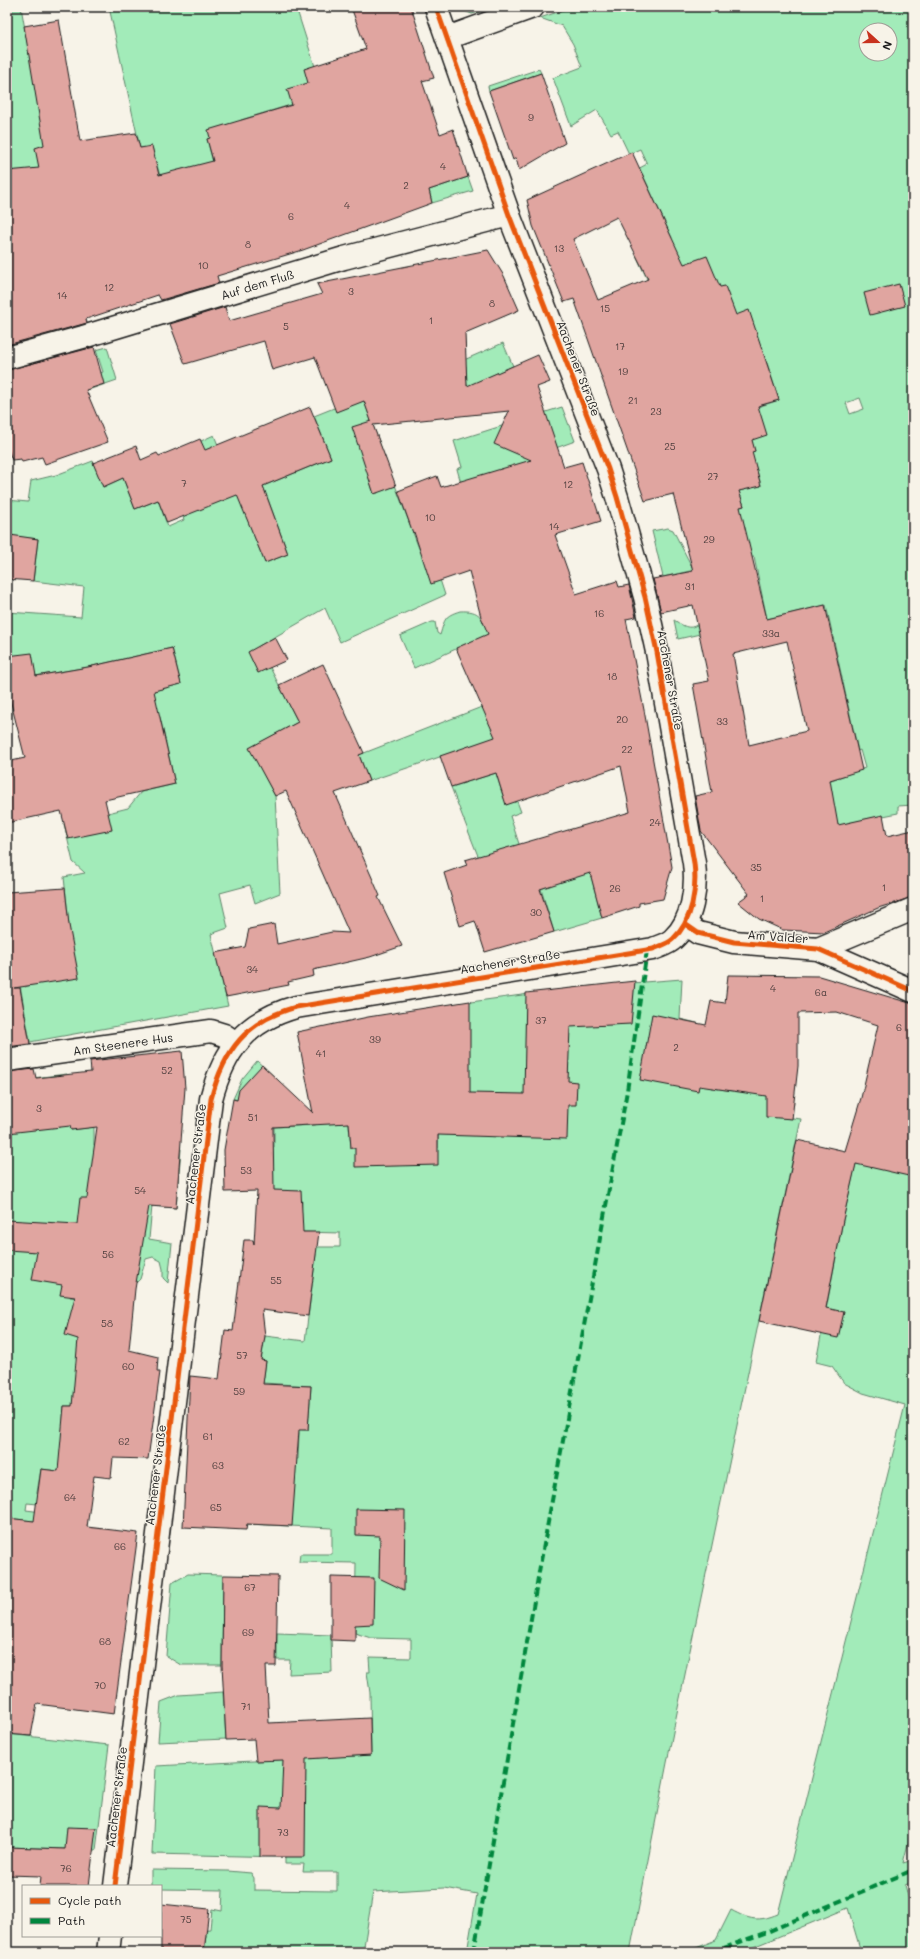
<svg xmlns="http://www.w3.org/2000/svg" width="920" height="1959" viewBox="0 0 920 1959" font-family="Mali,sans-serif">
  <rect width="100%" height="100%" fill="#f7f3e8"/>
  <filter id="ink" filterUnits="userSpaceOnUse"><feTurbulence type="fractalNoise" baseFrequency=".025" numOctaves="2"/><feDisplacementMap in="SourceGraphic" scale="8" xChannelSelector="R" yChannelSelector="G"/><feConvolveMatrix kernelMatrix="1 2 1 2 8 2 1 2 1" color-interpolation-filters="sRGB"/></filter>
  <g filter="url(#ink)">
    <path fill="#a2ebb9" stroke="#5f846a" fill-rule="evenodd" d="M7 7H21L60 225 7 171Z
      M109 7H296L319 79 303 85 307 100 241 120 243 129 207 139 214 166 185 174 183 169 161 180 152 147 140 148Z
      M462 7H493L472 14 464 11Z
      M572 7H913V805L898 806V813L844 824 823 836 817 785 865 768 860 750 858 751 826 605 767 619 754 557 663 577 652 531 668 528 673 530 692 567 722 512 744 506 739 491 761 485 756 467 746 453 755 451 742 412 779 400 767 363 731 376 707 292 695 260 647 279 636 255 672 238 642 173 636 170 647 164 640 149 629 154 618 131 611 134 597 110 571 126 553 78 582 67 573 44 562 26 540 18ZM866 30H890V54H866ZM860 398 864 409 850 414 846 403Z
      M539 69 541 73 489 91 488 86Z
      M468 177 473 191 432 203 429 190Z
      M503 343 513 366 467 387 466 366 448 367Z
      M107 347 117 380 88 390 83 378 103 372 96 350Z
      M364 401 387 463 369 478 374 494 378 493V490L395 485 420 551 431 552 445 595 340 642 325 608 259 646 298 722 250 748 275 796 280 893 255 903 250 885 220 893 228 928 211 934 228 1006 30 1042 20 985 24 984 25 987 31 985 69 925 64 877 85 873 73 862 64 824 128 808 141 792 175 784 160 717 103 731 153 691 181 684 172 648 88 667 7 681V655H10L9 618H7V612L81 617 84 587 33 581 38 539 10 536 7 548V500L28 502 31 481 56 475 93 461 103 487 123 478 135 509 158 500 168 527 184 520 183 516 201 441 214 435 265 563 288 554 263 486 331 458 314 416 339 406Z
      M562 407 575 441 542 453 502 485 467 504 457 469 462 467 454 441Z
      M460 611C481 610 481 617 489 634L414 668 400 636 432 622H435L437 633 440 635C445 619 444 616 460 611Z
      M674 620C682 625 689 631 698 624L700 634 678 639Z
      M520 692 531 726 369 781 359 755Z
      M496 773 504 799 515 796 521 812 510 816 520 847 480 861 451 787Z
      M589 868 602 918 554 932 541 889Z
      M682 979 680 1019 697 1023 716 1058 711 1088 727 1090 732 1063 767 1064 776 1116 801 1119 674 1727 630 1952H467L477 1894 444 1888 373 1892 363 1952H204L206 1935 195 1930 210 1929 212 1909 222 1911 223 1890 161 1889V1886H151V1870L228 1871 251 1873 254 1878V1890L337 1891V1872H303L304 1864H285V1857L152 1854 156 1766 371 1755 370 1693 367 1672H370L369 1657 411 1658V1639L371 1638 355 1633 356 1563 299 1562 300 1554H332V1528L247 1524 250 1457 298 1459 299 1432 281 1428 308 1430 311 1386 263 1383 266 1361 261 1360 265 1336 305 1341 316 1254 300 1247H340V1233L300 1232 302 1200H283L267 1190V1148L274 1147V1127L315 1125 348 1112 351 1148H438L441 1006 581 987Z
      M257 1061 277 1079 278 1107 233 1099 242 1079Z
      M67 1074 71 1130 94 1127V1145L181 1149 176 1208 152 1206 149 1239 172 1243 168 1283 163 1278V1269L161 1261 153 1257 146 1259 140 1279 136 1283 71 1286 70 1297 101 1301 102 1344 72 1406H64L63 1420 80 1474 41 1469 37 1493 49 1494 48 1505 27 1503 26 1510 42 1512 41 1522 7 1518V1081Z
      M858 1154 913 1168V1825L903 1863 913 1860V1882L905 1885 913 1915V1952H861L848 1908 741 1952H686L716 1940 731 1910C750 1920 758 1922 778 1914L905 1405 863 1393 844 1383 832 1366 816 1362 843 1220Z
      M188 1574 223 1575 222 1665H181L166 1656 172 1583Z
      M277 1633 331 1635 332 1672 289 1674 290 1660H277Z
      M223 1692 226 1739 158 1742 161 1702 179 1695Z
      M7 1734 109 1745 96 1850 7 1847Z"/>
    <path fill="#e0a5a0" stroke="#1c1c1c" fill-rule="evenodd" d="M351 7H411L434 78 422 81 440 134 453 129 468 177 429 190 432 203 303 250 217 276 219 283 161 300 158 295 86 319 87 323 7 345V171L39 168 35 148 44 145 24 26 59 20 80 141 136 133 140 148 152 146 159 175 213 161 207 139 210 138 208 130 292 105 287 89 308 83 304 69 366 49Z
      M541 73 565 143 519 170 516 158 513 160 489 91Z
      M632 152 684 264 707 256 720 287 725 286 736 315 749 310 779 400 758 406 767 435 752 440 755 451 752 452 761 486 739 491 744 506 740 507 767 619 825 605 862 770 830 780 838 825 883 815 887 836 913 830V897L878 908 824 932 783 930 759 919 738 902 749 894 701 831 695 796 712 792 693 684 709 681 693 605 661 612 653 579 693 571 673 494 645 501 574 299 564 302 533 226 527 200ZM617 217 648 279 598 300 573 239ZM787 641 807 731 749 745 733 654Z
      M488 250 504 276 519 310 465 333 467 386 538 355 550 382 537 387 564 467 582 462 601 521 555 535 576 594 617 581 619 587 629 585 636 617 626 619 644 710 672 867 663 899 639 903V906L602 918 590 873 540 889 554 932 485 952 475 921 460 926 444 873 467 865 465 860 630 812 621 766 506 805 496 773 451 787 440 756 495 737 456 648 488 634 481 617 469 571 431 584 414 532 413 533 398 491 437 476 441 487 531 460 494 444 509 411 373 425 396 486 374 494 352 427 371 421 364 401 336 412 315 357 272 370 264 341 185 364 170 324 225 307 229 321 322 294 317 284Z
      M899 284 905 306 870 315 864 293Z
      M94 347 104 384 86 390 108 442 45 464 42 457 22 462 21 459 12 460 7 446V370Z
      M310 407 331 458 263 486 288 554 265 563 237 495 167 523 158 500 135 509 123 478 103 487 93 463 136 446 141 460 157 453 159 456 200 439 205 450Z
      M10 535 38 539 33 581 7 579V558Z
      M275 637 287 660 258 673 248 652Z
      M172 648 181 684 154 691 175 784 105 800 112 830 68 839 61 811 7 823V762L25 758 10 699 7 700V656L32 653 36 676 88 667Z
      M323 664 364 753 359 755 369 781 335 793 380 896 378 897 402 946 370 957 313 970 314 976 288 982 289 985 226 997 215 953 245 947 249 929 274 924 277 944 332 932 349 933 286 791 275 796 249 748 298 722 279 685Z
      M65 888 69 925 79 978 14 988H20L30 1044 7 1047V892Z
      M728 975 819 976 913 1004V1177L856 1164 843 1220 826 1308 844 1312 838 1338 759 1321 797 1140 845 1151 861 1098 878 1025 837 1012 798 1013V1066L792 1119 766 1117V1096L699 1086 698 1091 640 1080 652 1014 706 1025 711 1001 725 1003Z
      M635 981 631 1024 570 1027 568 1081 577 1082 576 1105H568L567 1139 438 1135V1165L355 1167V1148H351L349 1123 273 1127 274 1190 301 1191 303 1232H319L308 1316 262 1310 265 1336 261 1360 266 1361 263 1384 311 1386 308 1430H299L292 1526 247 1524 246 1530 183 1527 190 1376 219 1379 225 1330 233 1331 244 1240H253L254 1244 257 1191 225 1192 224 1150 233 1099 237 1100 239 1090 262 1065 313 1113 297 1032 368 1017 470 1001V1093L524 1094 526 993Z
      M182 1051 185 1088 176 1208 149 1206 135 1289 129 1350 158 1357 157 1372H160L148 1459 113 1458 111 1478 94 1476 87 1527 138 1533 114 1714 37 1704 31 1736 7 1734V1518L34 1521 41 1469 58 1471 64 1406H72L78 1339 65 1335 75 1297 60 1295 62 1285 32 1280 37 1252 7 1250V1220L77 1224 80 1198H87L97 1127 71 1130 70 1126 8 1133 7 1072 34 1069 36 1078 91 1072 90 1061Z
      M356 1509 405 1510 404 1590 379 1578 380 1536 356 1535Z
      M223 1575 278 1576 276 1666H266L269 1723 370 1718 371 1755 306 1759 305 1857H260V1807L281 1808 283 1760 256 1761 254 1739 226 1740 222 1665Z
      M331 1577 374 1578 373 1624 355 1625V1641L331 1640Z
      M67 1827 96 1828 89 1886H40L41 1876 7 1875V1847L65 1849Z
      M161 1904 209 1909 204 1952H161Z"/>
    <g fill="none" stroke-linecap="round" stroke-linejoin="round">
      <g stroke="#1c1c1c" stroke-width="25">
        <g id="minor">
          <path d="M447 38 533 7"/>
          <path id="s1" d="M7 358 83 337 344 258 509 215"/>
          <path d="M685 924 698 933 734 942 818 949 913 991"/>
          <path d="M818 949 913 909"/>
          <path id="s2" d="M7 1060 211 1031 224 1035 236 1043"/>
        </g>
      </g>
      <g stroke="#1c1c1c" stroke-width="25">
        <path id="tertiary" d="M115 1886 211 1099C224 1050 246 1021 296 1007L653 949C660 946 668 944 673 939 693 921 697 888 694 863L657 652 645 597 617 497 608 469 509 215 436 7
          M108 1952 110 1936"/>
      </g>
      <use href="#minor" stroke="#f7f3e8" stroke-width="22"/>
      <use href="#tertiary" stroke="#f7f3e8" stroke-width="22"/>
      <path stroke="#00873e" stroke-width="4" stroke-dasharray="8 4" stroke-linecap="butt" d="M474 1952 540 1566 627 1091 647 950
        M713 1952 767 1932 913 1870"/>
      <g stroke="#f7f3e8" stroke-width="8">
        <path id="cycleway" d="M685 924 698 933 734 942 818 949 913 991
          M115 1886 211 1099C224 1050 246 1021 296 1007L653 949C660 946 668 944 673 939 693 921 697 888 694 863L657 652 645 597 617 497 608 469 509 215 436 7"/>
      </g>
      <use href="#cycleway" stroke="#e8590c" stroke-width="5"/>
    </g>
  </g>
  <g text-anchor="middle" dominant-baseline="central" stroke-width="3" stroke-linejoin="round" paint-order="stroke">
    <g font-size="10" fill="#4d3e3d">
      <text x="531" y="117">9</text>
      <text x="443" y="166">4</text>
      <text x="406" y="185">2</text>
      <text x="347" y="205">4</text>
      <text x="291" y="216">6</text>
      <text x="248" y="244">8</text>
      <text x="559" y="248">13</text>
      <text x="203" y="265">10</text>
      <text x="109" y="287">12</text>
      <text x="351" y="291">3</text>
      <text x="62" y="295">14</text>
      <text x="492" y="303">8</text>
      <text x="605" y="308">15</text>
      <text x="431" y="320">1</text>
      <text x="286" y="326">5</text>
      <text x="620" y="346">17</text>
      <text x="623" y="371">19</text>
      <text x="633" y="400">21</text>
      <text x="656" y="411">23</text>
      <text x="670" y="446">25</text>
      <text x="713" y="476">27</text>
      <text x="184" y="483">7</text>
      <text x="568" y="484">12</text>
      <text x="430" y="517">10</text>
      <text x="554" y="526">14</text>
      <text x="709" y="539">29</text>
      <text x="690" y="586">31</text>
      <text x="599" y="613">16</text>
      <text x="771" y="633">33a</text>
      <text x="612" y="676">18</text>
      <text x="622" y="719">20</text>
      <text x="722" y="721">33</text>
      <text x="627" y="749">22</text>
      <text x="655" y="822">24</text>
      <text x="756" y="867">35</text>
      <text x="884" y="887">1</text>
      <text x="615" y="888">26</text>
      <text x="762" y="898">1</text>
      <text x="536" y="912">30</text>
      <text x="252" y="969">34</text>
      <text x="773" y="988">4</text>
      <text x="821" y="992">6a</text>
      <text x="541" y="1020">37</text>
      <text x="899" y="1027">6</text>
      <text x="375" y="1039">39</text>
      <text x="676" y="1047">2</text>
      <text x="321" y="1053">41</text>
      <text x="167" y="1070">52</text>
      <text x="39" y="1108">3</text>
      <text x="253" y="1117">51</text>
      <text x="246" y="1170">53</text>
      <text x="140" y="1190">54</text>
      <text x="108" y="1254">56</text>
      <text x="276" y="1280">55</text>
      <text x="107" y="1323">58</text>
      <text x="242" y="1355">57</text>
      <text x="128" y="1366">60</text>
      <text x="239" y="1391">59</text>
      <text x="208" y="1436">61</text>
      <text x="124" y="1441">62</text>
      <text x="218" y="1465">63</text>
      <text x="70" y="1497">64</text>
      <text x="216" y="1507">65</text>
      <text x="120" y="1546">66</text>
      <text x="250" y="1587">67</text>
      <text x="248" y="1632">69</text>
      <text x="105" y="1641">68</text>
      <text x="100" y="1685">70</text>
      <text x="246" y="1706">71</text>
      <text x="283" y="1832">73</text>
      <text x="66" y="1868">76</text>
      <text x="186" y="1919">75</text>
    </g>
    <g font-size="12" fill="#1c1c1c" stroke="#f7f3e8">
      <text stroke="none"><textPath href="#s1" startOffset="261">Auf dem Fluß</textPath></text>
      <text transform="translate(579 368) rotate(69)">Aachener Straße</text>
      <text transform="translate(671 680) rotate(80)">Aachener Straße</text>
      <text transform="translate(778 936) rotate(4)">Am Valder</text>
      <text transform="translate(510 961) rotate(-9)">Aachener Straße</text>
      <text stroke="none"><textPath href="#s2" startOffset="117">Am Steenere Hus</textPath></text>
      <text transform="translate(195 1154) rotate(-83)">Aachener Straße</text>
      <text transform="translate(155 1475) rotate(-83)">Aachener Straße</text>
      <text transform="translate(116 1797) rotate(-83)">Aachener Straße</text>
    </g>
  </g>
  <rect width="920" height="1959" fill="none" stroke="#f7f3e8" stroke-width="24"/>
  <rect x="12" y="12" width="896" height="1935" fill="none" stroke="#1c1c1c" stroke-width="1.5" filter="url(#ink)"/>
  <rect x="22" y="1885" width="140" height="52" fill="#f7f3e8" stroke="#9f9d96"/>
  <rect x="30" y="1898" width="20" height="6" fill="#e8590c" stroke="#9f9d96"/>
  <text x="58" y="1905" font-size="12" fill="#1c1c1c">Cycle path</text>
  <rect x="30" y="1918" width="20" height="6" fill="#00873e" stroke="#9f9d96"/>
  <text x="58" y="1925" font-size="12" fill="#1c1c1c">Path</text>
  <g transform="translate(878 42) rotate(111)"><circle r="19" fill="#f7f3e8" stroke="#9f9d96"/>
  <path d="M0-3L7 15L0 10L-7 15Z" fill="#c8321e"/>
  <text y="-6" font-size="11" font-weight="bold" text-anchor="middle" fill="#1c1c1c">N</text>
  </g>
</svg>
